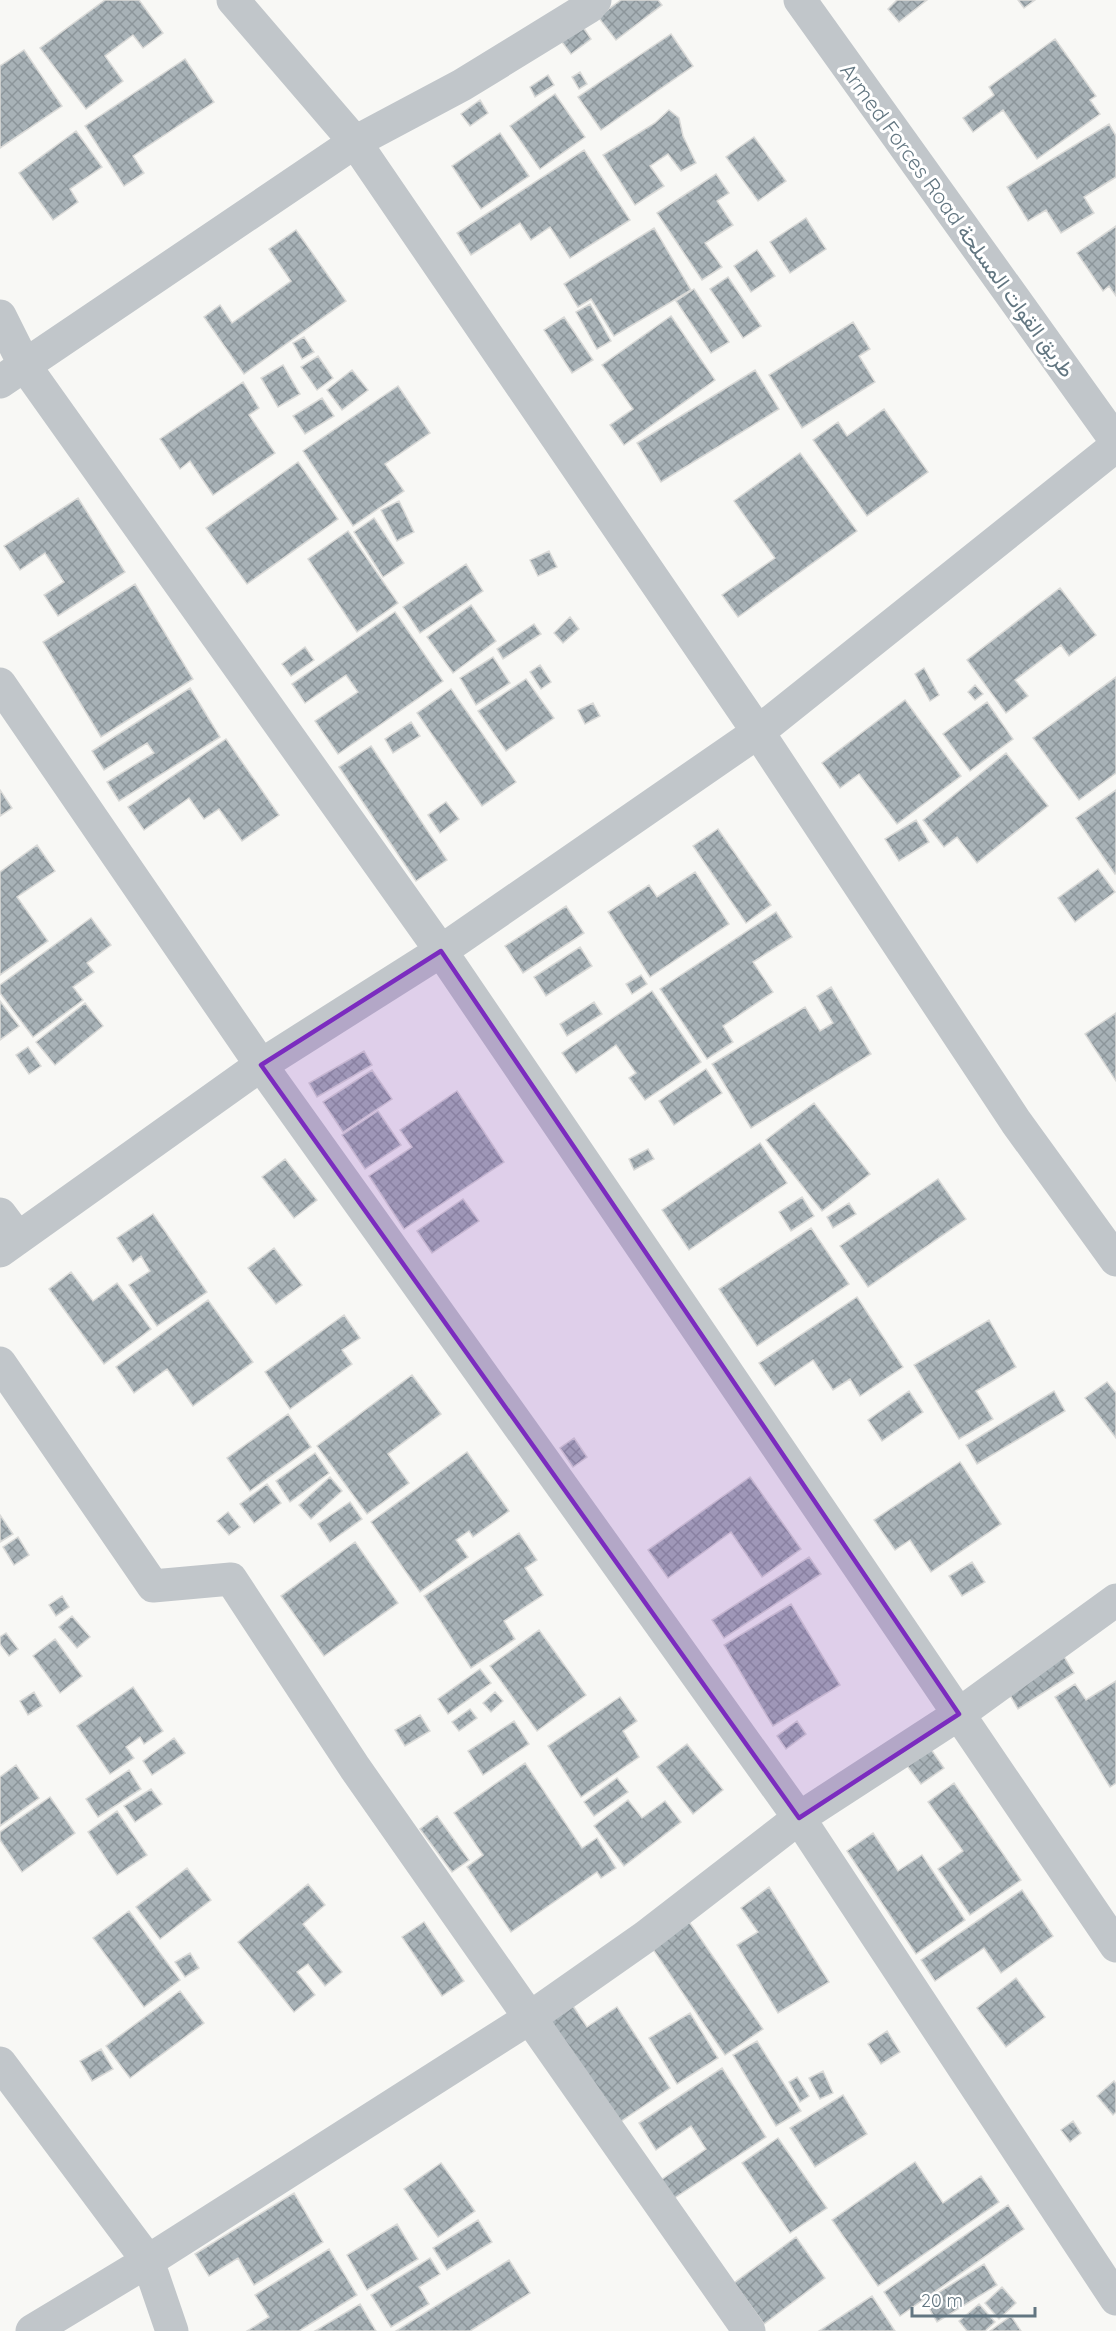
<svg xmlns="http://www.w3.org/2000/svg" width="1116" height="2331" viewBox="0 0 1116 2331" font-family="Quicksand,Vazirmatn,sans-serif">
  <defs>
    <pattern id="building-cross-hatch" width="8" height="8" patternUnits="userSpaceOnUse" patternTransform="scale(1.5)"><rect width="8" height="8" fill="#a8b2b7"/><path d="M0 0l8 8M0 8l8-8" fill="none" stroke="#8c959a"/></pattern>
  </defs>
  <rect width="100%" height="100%" fill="#f8f8f5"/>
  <path fill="url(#building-cross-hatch)" stroke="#dadad8" stroke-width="1.5" d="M105 0H139L163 33 143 48 133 35 105 56 123 81 86 109 40 48Z
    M621 0H658L662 5 616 40 598 17Z
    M897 0H927L899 22 888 9Z
    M1018 0H1035L1024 8Z
    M583 27 591 39 571 54 562 42Z
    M671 34 693 66 601 130 578 97Z
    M1055 39 1096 96 1090 100 1100 114 1037 159 1003 110 973 132 963 118 994 95 989 87Z
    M24 50 62 106 0 148V66Z
    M185 59 214 102 133 156 144 173 124 186 85 126Z
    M580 72 587 84 579 89 572 77Z
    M548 75 554 85 535 97 530 87Z
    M555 94 585 137 540 169 510 126Z
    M480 100 488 113 470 126 461 114Z
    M669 110 679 118 683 136 696 163 681 171 668 154 650 166 664 186 635 205 603 155 655 123Z
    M1109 124 1116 136V177L1084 197 1094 213 1061 233 1046 210 1028 221 1007 187Z
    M76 131 102 167 70 189 78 202 53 220 19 173Z
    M500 133 529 176 481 209 452 166Z
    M754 137 786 181 758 201 726 157Z
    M584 150 630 220 570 258 550 227 531 240 520 223 471 255 457 233Z
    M716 174 729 193 717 201 733 225 705 243 722 267 702 280 657 213Z
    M806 218 826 249 790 273 770 242Z
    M1116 226V296L1109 286 1103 291 1077 253Z
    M654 228 691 290 614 336 591 299 578 307 564 284Z
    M296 230 346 301 244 374 204 317 220 305 232 323 291 281 269 249Z
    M757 250 775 276 751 292 734 266Z
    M728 277 761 326 743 338 710 289Z
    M694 289 729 342 711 353 676 301Z
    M590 304 611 341 597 349 576 312Z
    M671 316 715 380 624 445 610 425 633 409 602 365Z
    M564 317 593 360 572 373 544 330Z
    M853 322 870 349 859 356 875 382 802 428 769 375Z
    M304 337 314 352 302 359 293 343Z
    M318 356 333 378 317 390 301 367Z
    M283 365 300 394 278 407 261 378Z
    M352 370 368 390 342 410 327 390Z
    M755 370 779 409 661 482 637 443Z
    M243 382 259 408 249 415 275 453 213 495 190 461 180 469 160 439Z
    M398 386 430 433 385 464 404 491 353 526 303 451Z
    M322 398 334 416 305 434 293 416Z
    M884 409 928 472 867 516 813 440 838 422 847 436Z
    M800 453 857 531 738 617 722 595 775 558 734 501Z
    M298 462 338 519 247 584 206 528Z
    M78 498 125 572 58 616 44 595 64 582 45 553 20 570 4 546Z
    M399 501 414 532 397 541 381 510Z
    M374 518 404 563 383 577 354 532Z
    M348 531 398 603 357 632 308 559Z
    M549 551 557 567 538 576 530 560Z
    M466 564 483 591 420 633 403 607Z
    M135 584 193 679 101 737 43 642Z
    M1060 588 1096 635 1069 656 1061 645 1015 680 1028 696 1006 713 967 660Z
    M471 605 496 641 453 673 427 637Z
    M395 612 443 681 338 754 315 721 358 692 346 675 305 703 292 684Z
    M570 617 579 629 563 643 554 633Z
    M534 624 541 634 503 659 497 649Z
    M305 647 314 660 291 676 282 664Z
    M493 657 510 683 476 705 460 678Z
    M540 665 551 682 541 689 530 672Z
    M924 668 939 695 930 701 915 674Z
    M1116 677V773L1079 800 1033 738Z
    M526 679 554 718 506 751 478 711Z
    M975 685 983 694 975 700 968 692Z
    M190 688 220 737 119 801 107 782 154 753 147 743 104 770 92 751Z
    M451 689 516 782 482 806 417 713Z
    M905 700 961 776 897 824 859 774 840 788 822 763Z
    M987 702 1013 739 970 771 943 734Z
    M593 703 600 716 585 724 578 710Z
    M411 722 420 736 393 753 385 739Z
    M226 739 279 815 242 841 219 809 204 819 189 798 144 830 128 807Z
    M371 746 447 860 416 881 339 767Z
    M1006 753 1048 806 977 863 957 837 944 847 923 820Z
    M0 790 12 808 0 816Z
    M1116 790V873L1115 874 1076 818Z
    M446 802 459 819 440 833 428 815Z
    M916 820 929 842 899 861 885 839Z
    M718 829 771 905 746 923 693 846Z
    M37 845 55 871 17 897 48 941 0 975V872Z
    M1098 869 1115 892 1075 922 1058 898Z
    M695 872 729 924 650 977 608 912 649 885 657 897Z
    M566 906 584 933 523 973 505 946Z
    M776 912 792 937 753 962 773 992 723 1026 733 1042 707 1059 660 989Z
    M91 918 111 945 87 963 94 972 73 987 83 1000 33 1037 0 993V985Z
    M580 947 592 966 546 996 534 977Z
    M641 975 647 984 632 994 626 984Z
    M831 987 871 1054 751 1128 712 1064 805 1007 820 1031 833 1023 817 996Z
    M652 991 701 1062 645 1100 629 1078 636 1073 616 1045 576 1073 562 1053Z
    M0 1001 19 1026 0 1040Z
    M594 1002 602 1014 567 1036 560 1024Z
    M85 1003 103 1026 55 1065 36 1042Z
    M1116 1013V1081L1085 1034Z
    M28 1047 41 1066 29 1074 16 1055Z
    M364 1051 372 1065 317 1097 309 1083Z
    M706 1069 722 1093 674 1125 659 1101Z
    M372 1070 392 1099 343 1132 323 1102Z
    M457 1091 504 1162 404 1229 369 1176 412 1147 400 1130Z
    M814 1103 870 1174 822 1211 766 1140Z
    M378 1111 401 1145 365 1169 342 1135Z
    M760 1143 787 1183 689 1250 662 1210Z
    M648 1149 654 1159 634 1170 629 1159Z
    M285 1159 317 1200 294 1218 262 1177Z
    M938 1179 966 1219 868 1287 840 1246Z
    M802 1197 814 1216 791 1231 779 1212Z
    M463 1199 479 1221 432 1253 417 1231Z
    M849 1203 856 1214 833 1228 827 1217Z
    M153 1214 207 1292 157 1326 129 1285 150 1271 141 1256 133 1262 117 1238Z
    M811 1228 849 1284 757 1346 719 1289Z
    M274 1248 302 1285 276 1304 248 1268Z
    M71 1272 93 1301 117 1283 151 1329 104 1364 49 1289Z
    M857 1297 903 1367 860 1396 850 1379 833 1390 813 1360 775 1386 759 1363Z
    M208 1300 253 1362 193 1406 167 1369 134 1393 116 1367Z
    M344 1315 360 1338 342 1350 352 1364 290 1409 265 1372Z
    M989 1320 1016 1367 976 1391 993 1419 959 1439 914 1365Z
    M412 1375 441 1414 388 1454 409 1483 367 1514 317 1446Z
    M1107 1382 1116 1393V1438L1085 1398Z
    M909 1391 923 1412 882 1441 868 1420Z
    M1054 1391 1065 1411 977 1464 966 1445Z
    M288 1414 311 1447 250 1491 227 1458Z
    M574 1438 587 1457 573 1467 560 1448Z
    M467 1452 509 1511 473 1537 469 1531 456 1540 468 1557 420 1592 371 1522Z
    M315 1453 329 1473 290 1502 276 1481Z
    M960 1462 1001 1524 931 1572 910 1540 895 1550 874 1520Z
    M330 1477 342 1491 311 1519 299 1505Z
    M750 1477 801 1549 762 1577 731 1532 668 1578 648 1550Z
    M267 1484 281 1503 254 1523 240 1504Z
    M350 1502 362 1519 330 1542 318 1524Z
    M228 1512 240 1527 229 1535 217 1521Z
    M0 1515 13 1534 0 1542Z
    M519 1533 537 1560 525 1568 543 1595 504 1621 515 1639 471 1668 424 1596Z
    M18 1537 29 1555 14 1565 3 1547Z
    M355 1542 398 1603 324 1656 281 1596Z
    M809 1557 821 1574 724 1638 712 1620Z
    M972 1562 985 1582 962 1596 949 1576Z
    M62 1596 69 1607 56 1616 49 1605Z
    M791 1604 840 1685 773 1726 724 1645Z
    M72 1616 90 1637 77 1648 59 1627Z
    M539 1630 586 1695 537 1731 490 1666Z
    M6 1633 18 1649 9 1656 0 1644V1637Z
    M55 1639 82 1676 60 1693 33 1656Z
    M1060 1650 1074 1673 1018 1709 1004 1685Z
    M480 1669 491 1683 448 1714 438 1699Z
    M1116 1681V1783L1110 1787 1055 1697 1075 1684 1086 1700Z
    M133 1687 163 1731 144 1744 140 1737 126 1747 134 1758 110 1774 77 1726Z
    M34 1692 42 1706 28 1715 20 1701Z
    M495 1692 503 1701 491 1712 483 1703Z
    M620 1697 637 1721 623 1731 639 1757 581 1797 548 1746Z
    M470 1709 477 1718 459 1731 452 1722Z
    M420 1715 430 1731 405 1746 395 1730Z
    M514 1721 529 1744 483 1775 468 1751Z
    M797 1721 806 1734 786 1749 777 1736Z
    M174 1738 185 1753 152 1775 143 1761Z
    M926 1742 944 1768 921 1784 902 1759Z
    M687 1744 723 1790 693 1814 657 1767Z
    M525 1763 582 1848 597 1838 616 1868 601 1878 597 1872 511 1932 467 1867 483 1855 454 1813Z
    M16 1765 39 1798 0 1826V1777Z
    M129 1770 141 1789 98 1817 86 1799Z
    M617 1778 628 1792 594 1816 584 1802Z
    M954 1783 1021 1880 970 1915 938 1869 963 1851 928 1802Z
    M151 1789 162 1804 135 1822 124 1806Z
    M50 1797 75 1833 22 1872 0 1840V1832Z
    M628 1800 642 1818 665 1801 681 1822 624 1866 594 1826Z
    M117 1811 147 1855 117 1875 88 1832Z
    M437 1816 469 1860 452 1872 420 1829Z
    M873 1833 898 1871 922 1855 965 1920 916 1954 847 1851Z
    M187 1868 211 1900 160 1939 136 1907Z
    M308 1884 325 1905 303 1924 342 1972 325 1986 308 1964 297 1972 315 1995 294 2012 238 1942Z
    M769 1887 829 1982 778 2013 737 1945 758 1932 741 1908Z
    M1022 1890 1053 1936 1001 1973 984 1948 935 1981 921 1960Z
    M129 1911 180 1980 144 2007 93 1938Z
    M683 1913 763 2029 725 2055 646 1939Z
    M424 1922 464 1981 442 1996 402 1937Z
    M190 1953 199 1968 185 1977 175 1962Z
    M1016 1978 1045 2017 1006 2047 977 2008Z
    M180 1991 204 2023 130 2078 106 2046Z
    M567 1997 587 2027 617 2007 670 2088 617 2124 544 2012Z
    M690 2013 718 2058 677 2084 649 2038Z
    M887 2031 900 2052 881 2064 868 2044Z
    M757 2041 801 2111 776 2126 733 2055Z
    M101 2049 113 2069 92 2081 80 2061Z
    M722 2068 766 2137 667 2203 655 2184 706 2149 691 2126 656 2150 639 2123Z
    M823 2071 833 2093 820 2099 809 2078Z
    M797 2077 809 2096 800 2102 789 2082Z
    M1114 2081 1116 2084V2112L1113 2115 1097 2096Z
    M843 2095 867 2134 815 2167 790 2128Z
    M1073 2121 1081 2133 1070 2142 1061 2130Z
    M778 2138 827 2208 790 2233 742 2163Z
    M915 2162 943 2203 981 2176 999 2202 878 2286 832 2220Z
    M441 2163 475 2211 438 2237 404 2189Z
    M294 2193 323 2242 254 2285 238 2258 209 2276 195 2254Z
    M1008 2205 1024 2229 900 2316 884 2292Z
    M478 2220 492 2242 447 2270 433 2248Z
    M397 2224 418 2259 367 2290 347 2255Z
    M796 2237 825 2278 764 2324 734 2283Z
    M329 2249 357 2295 299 2331H247L269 2317 255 2295Z
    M430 2258 440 2274 419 2287 429 2304 391 2327 371 2295Z
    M509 2260 530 2293 470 2331H396Z
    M984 2264 997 2285 937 2322 925 2301Z
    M1002 2287 1016 2303 999 2319 985 2303Z
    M872 2296 895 2331H819Z
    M360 2304 376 2331H315Z
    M979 2304 995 2322 985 2331H967L959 2321Z
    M1011 2316 1021 2331H990Z"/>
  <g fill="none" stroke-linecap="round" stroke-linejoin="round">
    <path stroke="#c1c6ca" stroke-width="33" d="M233 0 355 142 758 732 1016 1122 1116 1260
      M800 0 1116 441
      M0 316 25 366 441 951 1116 1946
      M0 382 355 142 462 85 589 7 595 0
      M0 684 261 1065 799 1818 1116 2299
      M0 1214 18 1238
      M0 1251 261 1065 441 951 758 732 1116 446
      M0 1363 153 1586 231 1579 355 1768 749 2331
      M0 2063 148 2261 172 2331
      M32 2331 148 2261 528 2019 645 1937 799 1818 959 1714 1116 1600"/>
  </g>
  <path fill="#7b2cbf" fill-opacity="0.2" stroke="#7b2cbf" stroke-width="4.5" stroke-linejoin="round" d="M441 951 959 1714 799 1818 261 1065Z"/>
  <g text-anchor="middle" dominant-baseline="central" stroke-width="6" stroke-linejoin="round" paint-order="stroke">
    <g font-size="21" fill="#627681" stroke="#fff">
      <text transform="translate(958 220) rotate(54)">Armed Forces Road طريق القوات المسلحة</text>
    </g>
  </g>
  <path d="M912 2307v9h123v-9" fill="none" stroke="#627681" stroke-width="3"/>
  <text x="921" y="2307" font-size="18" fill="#627681" stroke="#ffffff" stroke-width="4.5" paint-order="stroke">20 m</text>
</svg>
